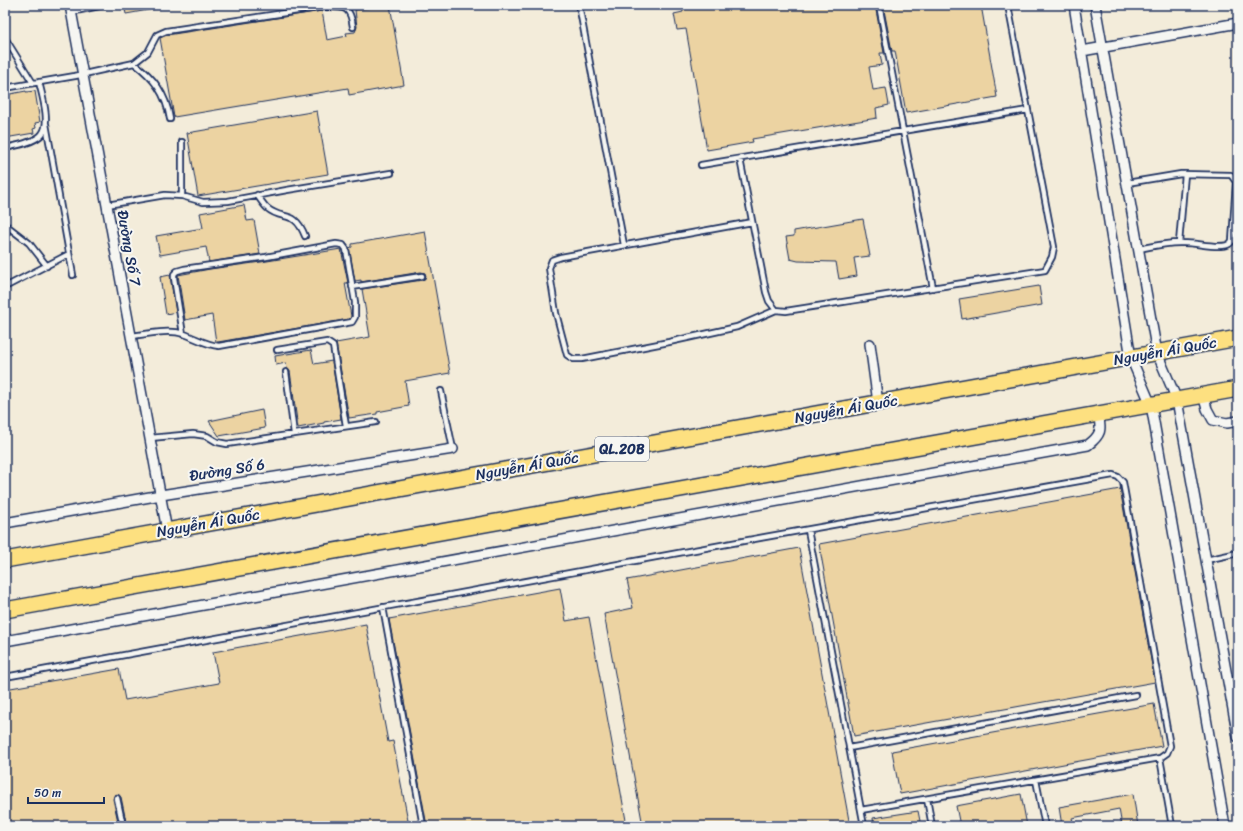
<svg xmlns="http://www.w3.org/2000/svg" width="1243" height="831" viewBox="0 0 1243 831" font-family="Sriracha,sans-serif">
  <rect width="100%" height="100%" fill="#f6f6f2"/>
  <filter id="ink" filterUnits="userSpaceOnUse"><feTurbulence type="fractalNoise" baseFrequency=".025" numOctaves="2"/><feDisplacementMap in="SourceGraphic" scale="8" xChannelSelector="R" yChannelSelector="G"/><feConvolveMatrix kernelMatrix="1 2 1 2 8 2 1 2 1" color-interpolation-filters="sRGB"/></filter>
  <g filter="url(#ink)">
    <path fill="#f3ecda" d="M5 5H1238V826H5Z"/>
    <path fill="#ecd3a2" stroke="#1b2f5e" d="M124 5H154V9L126 14Z
      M385 5H390L404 85 349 95 348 88 174 117 160 38 167 35 322 11 327 40 347 36 346 33 355 32 357 27 355 10Z
      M682 5H875L884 53H880L882 65 869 67 873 90 886 88 889 105 876 108 877 118 752 139 753 142 707 150 686 29 677 30 674 14 683 12Z
      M883 5H981L997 97 906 113 895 51H892Z
      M26 91V92L35 91 40 122 35 123 36 128 33 129 34 133 5 138V95Z
      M317 111 328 174 198 196 187 133Z
      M244 205 247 221 254 220 260 254 209 262 206 247 160 255 156 236 203 228 200 213Z
      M863 219 870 256 854 258 857 276 839 279 836 262 798 261 790 259 786 237 794 236V231Z
      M425 231 450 373 405 381 409 406 377 412V414L349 418 336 343 370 337 362 289 423 280 426 276 425 273 421 272 361 282V280L355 281 349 248 352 247V244Z
      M341 249 348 283H345L351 316 350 319 218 342H216L212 315 185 320 178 275 210 269 261 262Z
      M170 275 176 312 166 314 160 277Z
      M1039 286 1042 305 962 319 959 299Z
      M311 350 314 364 332 361 341 419 324 422V423L298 428 290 371 287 369 286 363 276 365 275 356Z
      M262 410 265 428 219 436 209 421Z
      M1120 489 1155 682 854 736 819 544Z
      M799 548 850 826H643L604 614 633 608 627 580Z
      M560 588 566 621 589 617 627 826H427L389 619Z
      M366 624 388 742 393 741 409 826H127L121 797 117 794 114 796 113 799 119 826H5V689L119 669 125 700 219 683 213 652Z
      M1154 704 1162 746 900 794 892 751Z
      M1021 794 1027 826H960L956 806Z
      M1133 794 1138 826H1122L1119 809 1072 818 1074 826H1062L1059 807Z
      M918 811 921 826H874L873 818Z"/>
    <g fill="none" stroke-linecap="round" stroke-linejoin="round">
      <g stroke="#1b2f5e" stroke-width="8">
        <path id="service" d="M579 5 624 245
          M879 5 933 288
          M71 12 104 5
          M5 38 33 83
          M134 63C154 78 166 94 170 119
          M5 88 75 76 134 63 148 52 157 35 166 31 324 7C345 7 350 5 353 27
          M46 124 73 275
          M5 148C15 146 36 142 42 134 51 123 42 95 39 82
          M740 159 766 292 769 301 776 310 786 311 1045 270 1052 257 1054 247 1008 5
          M701 165 1028 110
          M1127 183 1181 174 1231 175 1236 182 1232 241C1229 246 1224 246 1218 246 1206 246 1195 243 1183 243 1168 242 1153 246 1139 249
          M257 195C260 199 263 204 267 208 283 222 294 208 305 236
          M182 196V142
          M107 205 165 195 182 196 203 202 228 201 287 190 391 173
          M752 222 561 257 552 260 549 268 556 313 567 355 573 359H582L669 342 737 327 776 310
          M7 226 29 243 47 266
          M1179 243 1185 174
          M5 287 69 254
          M352 287 422 276
          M131 336C148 334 168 329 184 334 196 338 206 345 219 346L352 322 355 317V302L346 249 343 245 336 244 266 257 184 269 177 271 174 274V278L183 334
          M277 350 327 342 333 346 346 426
          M286 372 294 434
          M441 391 453 449
          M150 438 193 434 207 436 217 442 227 444 376 422
          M808 530 864 826
          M1206 560 1238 553
          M383 607 423 826
          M5 677 765 537 1113 475 1118 477 1123 482 1170 746 1167 753 1160 758 861 810
          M849 748 1136 695
          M1160 758 1172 826
          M1036 780 1045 826
          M117 798 123 826
          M927 799 932 826"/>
      </g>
      <g stroke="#1b2f5e" stroke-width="12">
        <path id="minor" d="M70 5 167 531
          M1074 5 1131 358 1151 405 1225 826
          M1095 5 1157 353 1177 400 1238 737
          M1082 51 1238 23
          M870 344 878 403
          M1203 395 1207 409 1213 420 1227 423 1238 421
          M5 523 161 495 453 449
          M5 641 1088 445C1101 435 1102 430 1098 414"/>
      </g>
      <g stroke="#1b2f5e" stroke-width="18">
        <path id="primary" d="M5 560 1238 338
          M5 610 1238 389"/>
      </g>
      <use href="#service" stroke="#f6f6f2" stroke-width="4.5"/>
      <use href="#minor" stroke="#f6f6f2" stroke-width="9"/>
      <use href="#primary" stroke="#fde080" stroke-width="15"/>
    </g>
  </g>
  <g text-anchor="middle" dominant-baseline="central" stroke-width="4" stroke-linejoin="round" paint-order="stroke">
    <rect fill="#f6f6f2" stroke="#5d6b8a" stroke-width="1" x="595" y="437" width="54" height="24" rx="3"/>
    <g font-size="14" font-weight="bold" fill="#1b2f5e">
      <text x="622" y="449">QL.20B</text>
    </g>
    <g font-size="15" fill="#1b2f5e" stroke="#f6f6f2">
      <text transform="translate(129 248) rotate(80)">Đường Số 7</text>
      <text transform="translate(1165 351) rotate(-10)">Nguyễn Ái Quốc</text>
      <text transform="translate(846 409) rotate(-10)">Nguyễn Ái Quốc</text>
      <text transform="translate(527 466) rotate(-10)">Nguyễn Ái Quốc</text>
      <text transform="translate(227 470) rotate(-9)">Đường Số 6</text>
      <text transform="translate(208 523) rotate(-10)">Nguyễn Ái Quốc</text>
    </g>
  </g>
  <rect width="1243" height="831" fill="none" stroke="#f6f6f2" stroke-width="20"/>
  <rect x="10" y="10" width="1223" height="811" fill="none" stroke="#1b2f5e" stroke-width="1.5" filter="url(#ink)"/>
  <path d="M28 797v6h76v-6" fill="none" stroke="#1b2f5e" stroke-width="2"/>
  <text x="34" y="797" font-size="12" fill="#1b2f5e" stroke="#f6f6f2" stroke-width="3" paint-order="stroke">50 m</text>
</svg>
